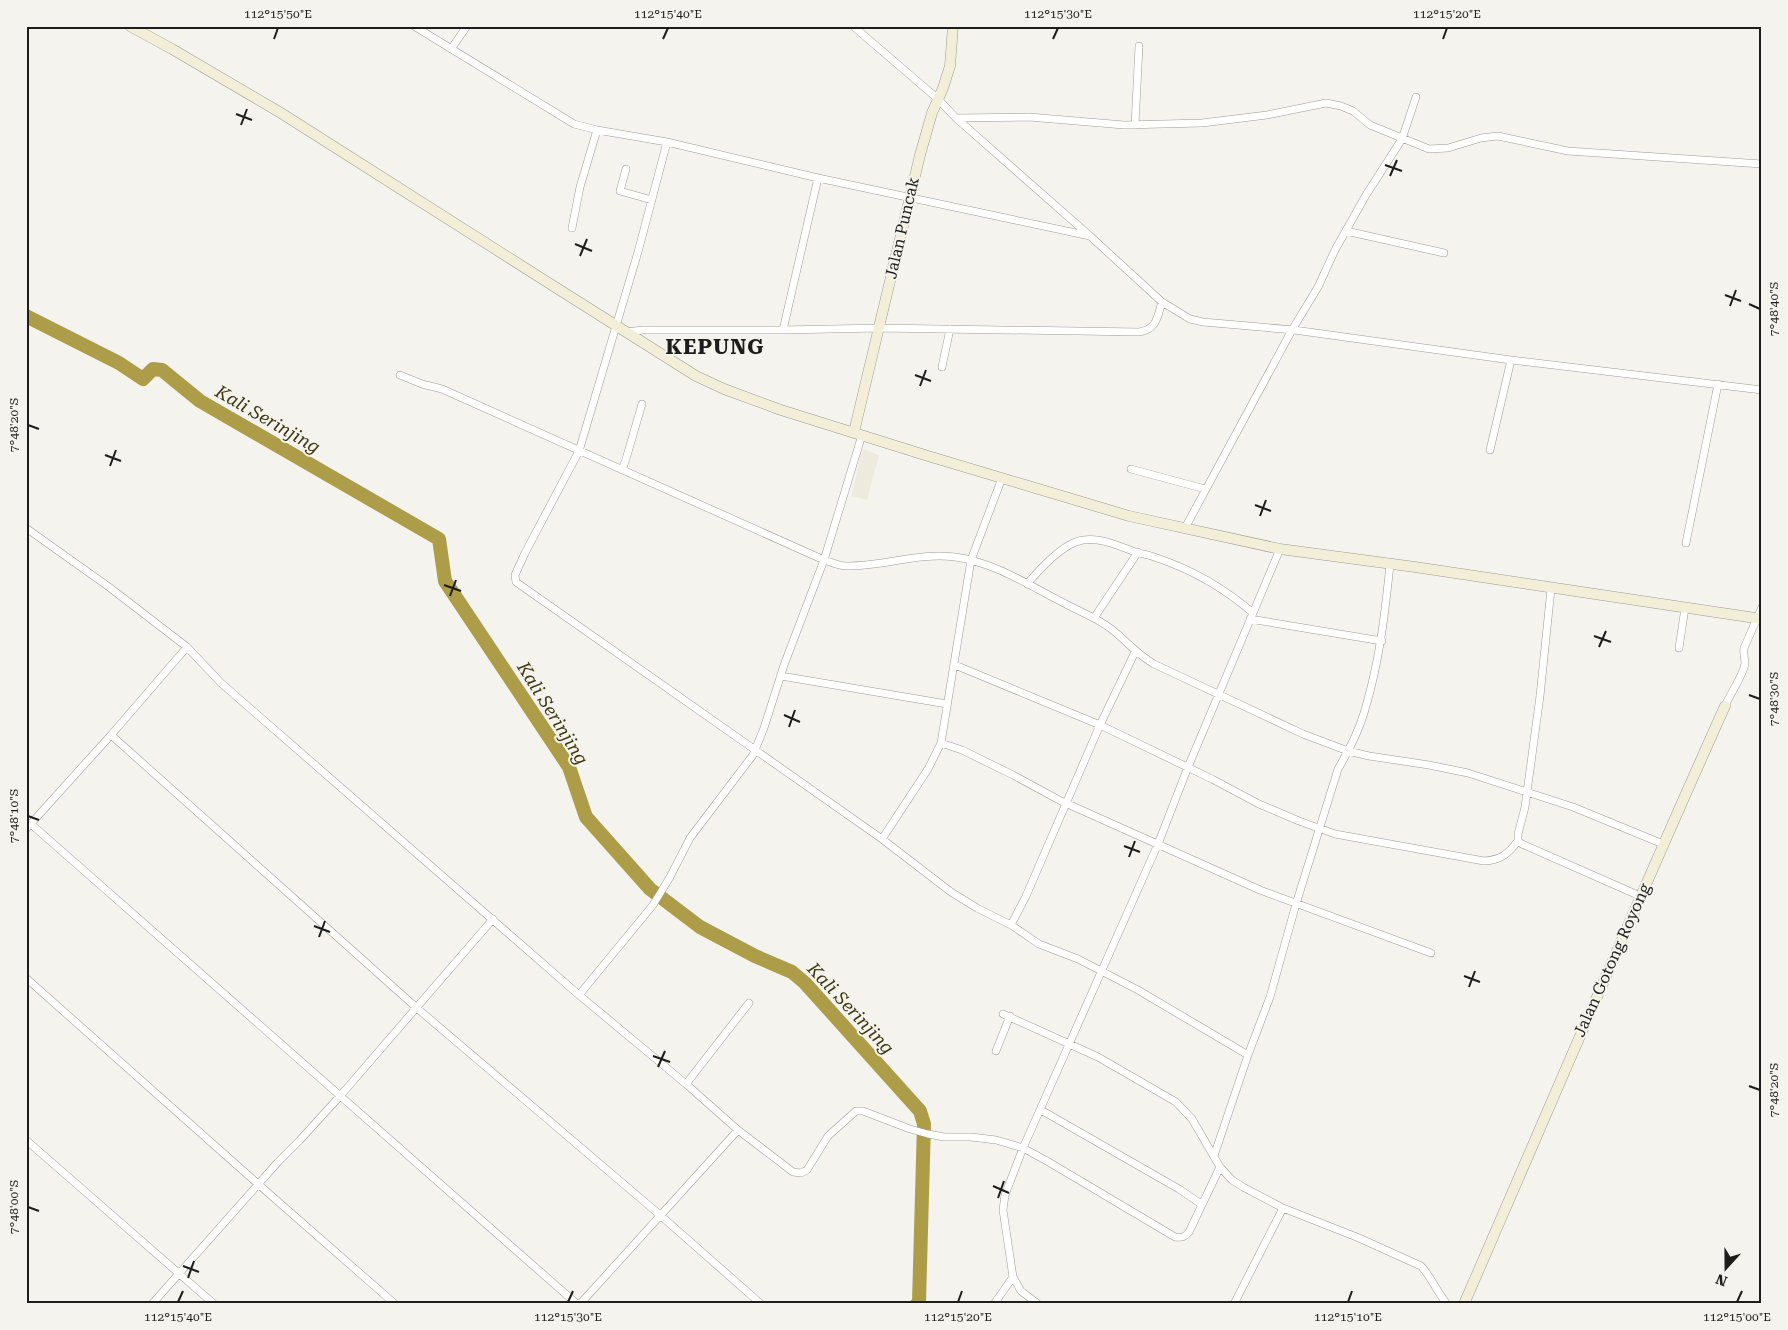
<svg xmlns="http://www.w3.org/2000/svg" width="1788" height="1330" viewBox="0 0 1788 1330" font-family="'Roboto Serif',serif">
  <rect width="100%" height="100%" fill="#f4f3ed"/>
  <path fill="#edebdd" d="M863 449 879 455 867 500 851 496Z"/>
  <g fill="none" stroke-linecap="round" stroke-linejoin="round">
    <path stroke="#ae9d48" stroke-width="14" d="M26 316 119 363 143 379 153 369 162 370 200 401 439 539 445 581 569 767 586 817 650 889 700 927 755 956 792 972 805 983 920 1111 924 1124 919 1302 917 1304"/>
    <g stroke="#9d9c96" stroke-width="8">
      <path id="street" d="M414 26 574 124 597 130 667 142 818 178 1090 236 1162 302 1190 319 1203 322 1294 330 1511 360 1762 390
        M853 26 938 99 956 118 1090 236
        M451 49 467 26
        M956 118 1029 117 1124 125 1202 123 1267 115 1326 103 1341 106 1353 111 1370 125 1429 149 1448 148 1481 138 1498 136 1568 151 1762 164
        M1135 125 1139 46
        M667 142 638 252 579 451 525 553 515 575 516 582 882 839 951 892 977 908 1011 925 1039 944 1078 959 1138 990 1248 1055
        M626 169 620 191 652 200
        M572 228 580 187 597 130
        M1346 231 1444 253
        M783 330 818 178
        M626 332 643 330H783L879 328 1139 332C1157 329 1157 318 1162 302
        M942 367 950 329
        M400 375 422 384 442 389 824 560C831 562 839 566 846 566 882 567 918 552 955 557 993 562 1027 584 1060 601 1076 610 1095 617 1110 628 1127 641 1135 653 1154 664L1303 734 1348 751 1369 756 1429 765 1468 773 1573 807 1663 844
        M1490 450 1511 360
        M1131 469 1205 489
        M622 470 626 459 642 404
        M26 528 109 587 187 647 221 683 579 995 686 1084 738 1130 793 1172 801 1173 807 1170 828 1136 856 1111H863L910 1129 928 1134 944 1137H971L996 1140 1023 1148 1047 1161 1175 1237C1182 1238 1185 1237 1189 1232L1220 1167
        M1185 528 1292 330 1318 287 1335 250 1366 195 1402 139 1416 97
        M1686 543 1718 384
        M1027 584C1040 569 1063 543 1083 540 1100 537 1119 546 1135 552 1142 554 1150 555 1157 558 1193 570 1224 588 1253 613
        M1551 589 1540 696 1525 807 1518 834V841L1522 844 1640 896
        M1094 618 1138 552
        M1250 619 1382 641
        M1679 648 1685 608
        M955 665 1100 725 1212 779 1259 804 1299 821 1335 834 1484 861C1501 860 1508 854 1518 841
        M781 676 947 704
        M1725 706C1731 692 1742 678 1745 664 1745 658 1743 654 1744 648L1762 607
        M111 735 418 1009 660 1215 761 1304
        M941 743 962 750 1013 775 1061 801 1260 890 1431 953
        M31 824 577 1304
        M26 829 111 735 187 647
        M882 839 928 769 941 743 971 560 1002 478
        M1011 925 1026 896 1100 725 1135 652
        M26 978 258 1184 395 1304
        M579 995 653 905 670 877 690 838 753 755 764 728 784 665 824 560 862 435
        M1003 1014 1098 1057 1176 1102 1192 1119 1220 1167 1232 1180 1243 1187 1283 1208 1359 1238 1421 1266C1432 1278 1437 1292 1447 1304
        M996 1051 1010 1016
        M686 1084 749 1003
        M1041 1110 1179 1189 1201 1204
        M26 1140 214 1304
        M1214 1156 1248 1055 1270 997 1296 904 1338 769C1348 752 1358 733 1364 713 1379 664 1385 615 1390 564
        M152 1304 278 1162 300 1140 341 1095 493 919
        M580 1304 738 1130
        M994 1304 1013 1277
        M1038 1304 1021 1291 1013 1277 1003 1210 1005 1195 1023 1148 1158 844 1188 767 1280 549
        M1234 1304 1283 1208"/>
    </g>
    <g stroke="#9d9c96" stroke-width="11">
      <path id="secondary" d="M130 26 172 49 281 113 555 287 696 376 724 389 781 410 928 456 1129 516 1280 549 1415 567 1762 619
        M854 432 920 155 932 113 943 88 950 66 953 26
        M1464 1304C1551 1104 1636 904 1725 706"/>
    </g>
    <use href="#street" stroke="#fff" stroke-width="7"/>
    <use href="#secondary" stroke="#f3eed8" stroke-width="10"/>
  </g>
  <path fill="none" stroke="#1d1d1b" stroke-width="2" d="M274 39 278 28M663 39 668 28M1053 39 1058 28M1443 39 1447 28M236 114 252 120M241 125 247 109M1385 165 1402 171M1390 176 1397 160M575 244 592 251M580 256 587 239M1725 295 1741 301M1749 304 1760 309M1730 306 1736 290M915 375 931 381M920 386 926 370M28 425 39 429M105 455 121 461M110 466 116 450M1255 505 1271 511M1260 516 1266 500M444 585 461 591M450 596 456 580M1594 636 1611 642M1599 647 1606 631M1749 695 1760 699M784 715 800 722M789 727 795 710M28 816 39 820M1124 846 1140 852M1129 857 1135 841M314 926 330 932M319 937 325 921M1464 976 1480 982M1469 987 1475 971M653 1056 670 1062M658 1067 665 1051M1749 1086 1760 1090M993 1186 1009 1193M998 1198 1004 1181M28 1207 39 1211M183 1266 199 1272M188 1278 194 1261M178 1302 183 1291M568 1302 573 1291M958 1302 962 1291M1348 1302 1352 1291M1737 1302 1742 1291"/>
  <g text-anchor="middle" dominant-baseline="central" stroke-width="4" stroke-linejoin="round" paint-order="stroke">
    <g font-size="16" fill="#1d1d1b" stroke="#f4f3ed">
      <text transform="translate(902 228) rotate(-77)">Jalan Puncak</text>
      <text transform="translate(1612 960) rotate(-66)">Jalan Gotong Royong</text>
    </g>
    <g font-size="18" font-style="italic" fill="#3d3611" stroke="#f4f3ed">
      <text transform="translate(268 419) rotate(30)">Kali Serinjing</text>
      <text transform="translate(553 713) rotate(58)">Kali Serinjing</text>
      <text transform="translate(851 1008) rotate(47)">Kali Serinjing</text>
    </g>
    <g font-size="21" font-weight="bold" letter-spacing="1" fill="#1d1d1b" stroke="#f4f3ed">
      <text x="715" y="347">KEPUNG</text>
    </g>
  </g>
  <rect width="1788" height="1330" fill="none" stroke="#f4f3ed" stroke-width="55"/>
  <g transform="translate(1726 1268) rotate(201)" stroke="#f4f3ed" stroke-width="4" paint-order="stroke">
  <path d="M0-4L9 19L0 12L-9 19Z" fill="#1d1d1b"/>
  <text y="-8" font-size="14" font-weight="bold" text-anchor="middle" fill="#1d1d1b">N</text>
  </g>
  <rect x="28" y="28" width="1732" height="1274" fill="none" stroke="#1d1d1b" stroke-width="2"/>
  <g font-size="12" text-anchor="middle" fill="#1d1d1b">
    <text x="278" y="18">112°15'50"E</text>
    <text x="668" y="18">112°15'40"E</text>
    <text x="1058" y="18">112°15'30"E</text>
    <text x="1447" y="18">112°15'20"E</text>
    <text transform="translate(1774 309) rotate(-90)" y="4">7°48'40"S</text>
    <text transform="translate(14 425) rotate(-90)" y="4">7°48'20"S</text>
    <text transform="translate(1774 699) rotate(-90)" y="4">7°48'30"S</text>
    <text transform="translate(14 816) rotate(-90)" y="4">7°48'10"S</text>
    <text transform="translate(1774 1090) rotate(-90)" y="4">7°48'20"S</text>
    <text transform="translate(14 1207) rotate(-90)" y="4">7°48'00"S</text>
    <text x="178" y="1321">112°15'40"E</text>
    <text x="568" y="1321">112°15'30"E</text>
    <text x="958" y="1321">112°15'20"E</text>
    <text x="1348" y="1321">112°15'10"E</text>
    <text x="1737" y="1321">112°15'00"E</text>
  </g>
</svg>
